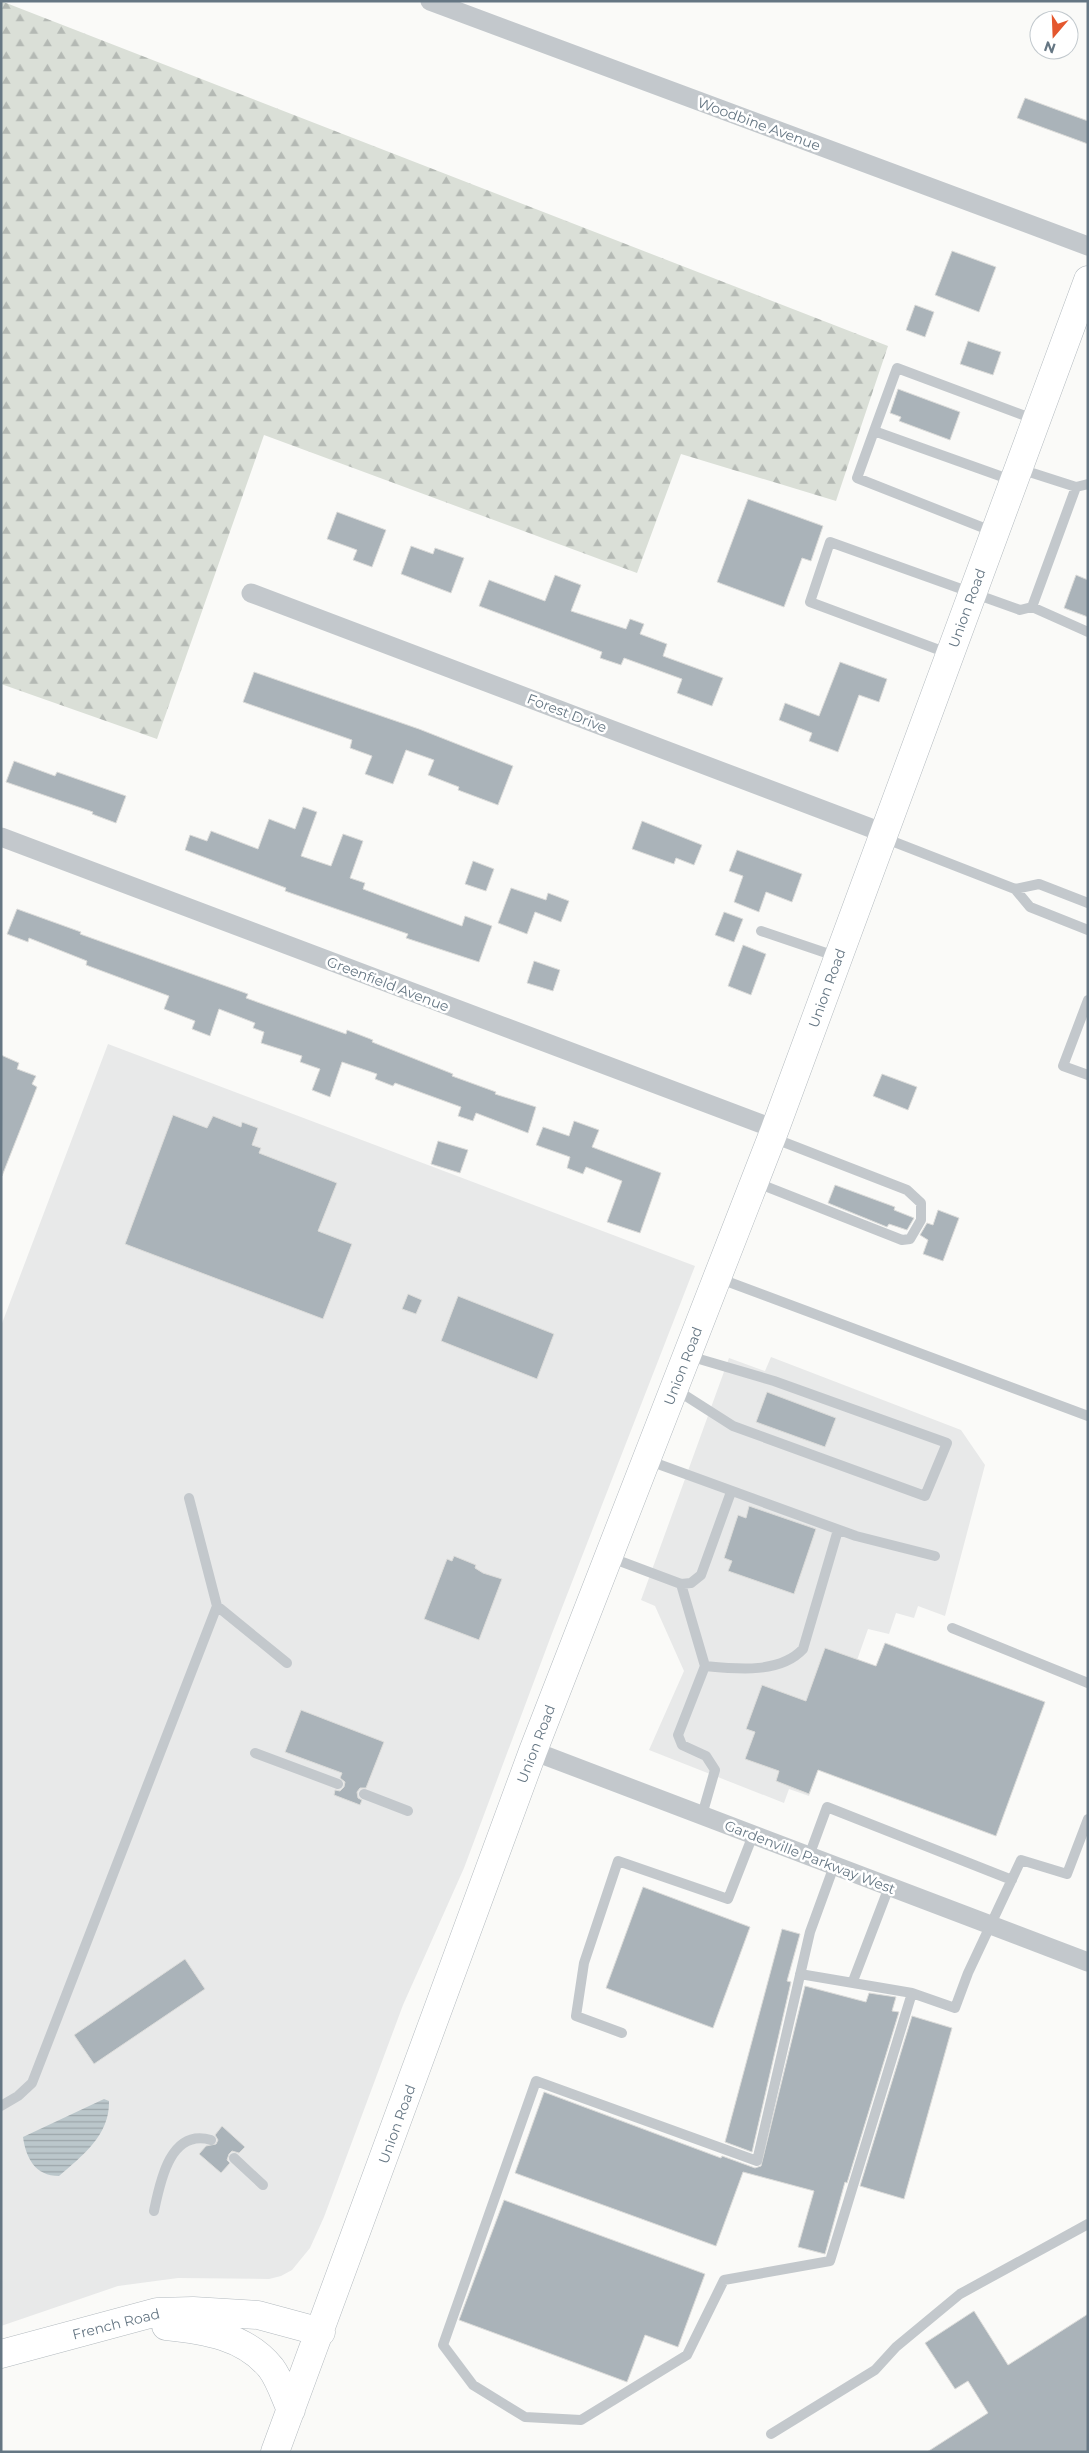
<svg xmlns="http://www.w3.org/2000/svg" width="1089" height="2453" viewBox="0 0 1089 2453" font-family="Montserrat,sans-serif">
  <defs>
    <pattern id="forest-firs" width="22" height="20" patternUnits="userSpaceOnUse" patternTransform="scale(1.25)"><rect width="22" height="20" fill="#dadfd7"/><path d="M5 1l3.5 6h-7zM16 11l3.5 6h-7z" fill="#b4b9b4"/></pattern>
    <pattern id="water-rules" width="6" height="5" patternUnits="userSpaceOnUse" patternTransform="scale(1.25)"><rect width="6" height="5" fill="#bbc7cb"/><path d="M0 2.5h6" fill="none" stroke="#9ca6aa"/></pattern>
  </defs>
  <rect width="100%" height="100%" fill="#fafaf8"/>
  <path fill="#e8e9e9" d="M108 1044 695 1266 551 1636 464 1868 403 2005 324 2217 310 2248 292 2270 281 2276 269 2279 178 2278 118 2286 1 2326V1326Z
    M771 1357 961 1430 985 1465 945 1616 918 1606 914 1618 896 1613 889 1634 868 1629 809 1796 789 1789 784 1803 649 1750 684 1671 655 1606 641 1600 729 1358 765 1371Z"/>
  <path fill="url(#forest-firs)" d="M1 1 888 346 836 501 681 454 637 573 264 435 157 739 1 684Z"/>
  <path fill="url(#water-rules)" d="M104 2099 109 2101C110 2135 82 2156 59 2176 35 2176 26 2158 23 2137Z"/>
  <path fill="#aab3b9" stroke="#dcdcda" d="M1025 98 1088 121V144L1017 118Z
    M952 251 996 267 979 312 935 295Z
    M915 305 934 312 925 337 906 330Z
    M968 341 1001 352 993 375 960 364Z
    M898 389 960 412 950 440 899 421 901 417 890 413Z
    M748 499 823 526 811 561 802 558 784 607 717 582Z
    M337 512 386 530 372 567 353 560 357 550 327 539Z
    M411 546 433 554 435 548 464 558 451 593 401 574Z
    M555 575 581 585 571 611 626 629 630 619 644 624 640 634 667 644 663 656 723 678 712 706 677 693 682 679 624 658 621 665 600 658 602 652 479 606 489 580 545 601Z
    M1076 575 1088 580V617L1064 608Z
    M840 662 887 679 879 702 859 695 838 752 809 741 812 733 779 720 785 703 819 716Z
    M254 672 419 729 513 766 498 805 458 790 459 787 428 775 434 760 406 750 393 784 365 774 372 756 350 748 352 740 243 702Z
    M14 761 55 776 57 772 126 796 116 823 92 814 93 812 6 782Z
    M303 807 317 812 301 856 331 866 343 834 363 841 350 878 365 883 363 889 462 926 465 916 492 926 479 962 406 938 408 934 285 891 286 888 185 850 190 835 207 841 211 831 258 849 269 819 295 829Z
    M642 821 702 845 694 865 676 858 674 864 632 849Z
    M737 850 802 874 792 902 766 892 759 912 734 902 743 876 729 871Z
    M473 861 494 869 486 891 465 884Z
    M511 888 546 900 548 893 569 901 561 922 535 912 527 934 498 923Z
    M17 909 81 932 80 934 248 994 246 998 346 1034 347 1030 373 1040 372 1042 453 1074 452 1076 496 1092 495 1094 536 1107 528 1133 476 1113 473 1121 458 1116 461 1107 395 1083 393 1086 375 1079 377 1074 342 1062 330 1097 312 1090 320 1069 300 1062 302 1056 261 1043 264 1032 253 1028 255 1023 219 1009 210 1036 192 1029 195 1021 164 1009 169 996 86 965 87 961 29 938 28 942 7 934Z
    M724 912 743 919 734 942 715 935Z
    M743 945 766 954 751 995 728 986Z
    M534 961 560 970 553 991 527 983Z
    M1 1055 19 1063 17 1069 36 1076 32 1084 37 1087 2 1176Z
    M882 1074 917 1087 908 1110 873 1096Z
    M173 1115 207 1128 213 1116 241 1127 242 1122 258 1128 252 1145 261 1148 259 1153 337 1183 318 1231 352 1244 323 1319 125 1244Z
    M574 1121 599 1130 592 1147 661 1173 640 1233 607 1222 622 1181 586 1167 583 1174 567 1168 570 1157 536 1145 543 1127 569 1136Z
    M438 1141 468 1150 460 1173 431 1164Z
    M835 1185 895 1207 894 1210 914 1218 907 1230 889 1224 887 1227 828 1203Z
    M938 1210 959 1218 943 1261 923 1254 928 1240 920 1235 927 1223 933 1225Z
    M408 1294 422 1300 416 1314 402 1309Z
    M458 1296 554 1334 537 1379 441 1341Z
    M767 1392 836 1418 825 1447 756 1422Z
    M749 1506 816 1529 794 1594 728 1571 732 1561 724 1558 738 1515 746 1518Z
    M454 1556 476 1565 475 1568 483 1573 502 1579 479 1640 424 1619 447 1559 452 1561Z
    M885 1643 1045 1702 996 1836 818 1770 809 1794 776 1781 779 1771 745 1759 755 1732 746 1729 762 1685 806 1701 825 1648 876 1666Z
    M301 1710 384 1742 366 1788H360L357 1792 358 1798 362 1800 360 1805 334 1795 335 1790 340 1791 344 1787 345 1782 340 1778 342 1773 285 1752Z
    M643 1887 750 1927 713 2028 606 1988Z
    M782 1929 800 1934 787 1981 791 1982 752 2152 725 2142Z
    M185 1959 205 1989 94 2064 74 2035Z
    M805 1986 866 2002 869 1993 896 1997 892 2011 899 2012 847 2183 845 2182 825 2254 798 2247 814 2191 743 2172 716 2246 515 2173 544 2092 721 2158 722 2156 755 2168 761 2166Z
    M912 2016 952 2028 904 2199 860 2186Z
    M222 2126 245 2147 239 2153 232 2151 229 2154 227 2160 230 2163 221 2173 199 2154 206 2146 216 2144 218 2140 215 2135Z
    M504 2200 705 2274 678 2347 645 2335 627 2382 459 2320Z
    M974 2311 1008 2365 1088 2314V2452H927L988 2413 968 2381 955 2389 925 2343Z"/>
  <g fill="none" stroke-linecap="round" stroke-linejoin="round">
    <g stroke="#b3babf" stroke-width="29">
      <path id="secondary" d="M166 2326C205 2330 245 2336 271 2368 280 2380 285 2397 291 2410
        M1 2354 157 2312 193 2311 258 2315 321 2332
        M275 2452 533 1751 775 1129 1088 280"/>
    </g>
    <path stroke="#c3c8cc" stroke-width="10" d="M874 431 857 478 994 532
      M1014 481 874 431 897 368 1036 420
      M1076 487 1088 484
      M1032 607 1088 632
      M950 654 810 602 830 542 1020 610 1032 607 1076 487 1020 469
      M884 838 1015 889 1030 907 1088 930
      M1015 889 1039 884 1088 903
      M761 931 838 957
      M1088 1000 1063 1066 1088 1075
      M755 1182 902 1240 910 1239 921 1220V1203L907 1190 773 1138
      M718 1278 1088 1416
      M675 1389 733 1426 925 1496 947 1443 774 1381 689 1356
      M647 1460 856 1536 935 1556
      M609 1557 681 1584 691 1583 701 1575 731 1492
      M681 1584 705 1666 678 1735 682 1745 706 1756 715 1770 702 1815
      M217 1606 287 1663
      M952 1628 1088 1683
      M705 1666C736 1669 780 1674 803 1649L838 1530
      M255 1753 338 1784
      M364 1794 408 1811
      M809 1856 827 1807 1012 1880
      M800 1974 912 1993 830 2261 724 2280 687 2355 581 2420 525 2417 473 2385 443 2345 536 2081 757 2161 810 1932 834 1866
      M853 1981 889 1887
      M912 1993 955 2008 968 1973 1021 1860 1067 1874 1088 1819
      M622 2033 576 2016 584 1963 618 1861 728 1899 753 1835
      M1 2106 18 2096 32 2083 217 1606 189 1498
      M234 2158 263 2185
      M154 2211C160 2182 170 2128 211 2140
      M771 2434 875 2370 896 2347 960 2294 1088 2224"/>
    <path stroke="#c3c8cc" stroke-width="19" d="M430 1 1088 246
      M251 593 884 833
      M1 837 775 1129
      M533 1751 1088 1962"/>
    <use href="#secondary" stroke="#fff" stroke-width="28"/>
  </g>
  <g text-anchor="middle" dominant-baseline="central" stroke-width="5" stroke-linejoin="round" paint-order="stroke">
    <g font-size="14" fill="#657683" stroke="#fff">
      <text transform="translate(759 124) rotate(20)">Woodbine Avenue</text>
      <text transform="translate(967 608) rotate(-70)">Union Road</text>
      <text transform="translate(567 713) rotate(21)">Forest Drive</text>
      <text transform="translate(388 984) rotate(21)">Greenfield Avenue</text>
      <text transform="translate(827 988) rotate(-70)">Union Road</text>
      <text transform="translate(683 1366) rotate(-69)">Union Road</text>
      <text transform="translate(536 1744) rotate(-69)">Union Road</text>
      <text transform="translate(810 1857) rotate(21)">Gardenville Parkway West</text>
      <text transform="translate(397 2124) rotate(-70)">Union Road</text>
      <text transform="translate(116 2324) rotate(-14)">French Road</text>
    </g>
  </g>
  <rect width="1089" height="2453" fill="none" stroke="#657683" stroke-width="5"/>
  <g transform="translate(1054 35) rotate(199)"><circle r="24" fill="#ffffff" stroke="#c1c8cd"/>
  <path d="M0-4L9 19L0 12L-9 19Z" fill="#e4572e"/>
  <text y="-8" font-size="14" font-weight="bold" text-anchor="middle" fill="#657683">N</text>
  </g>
</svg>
